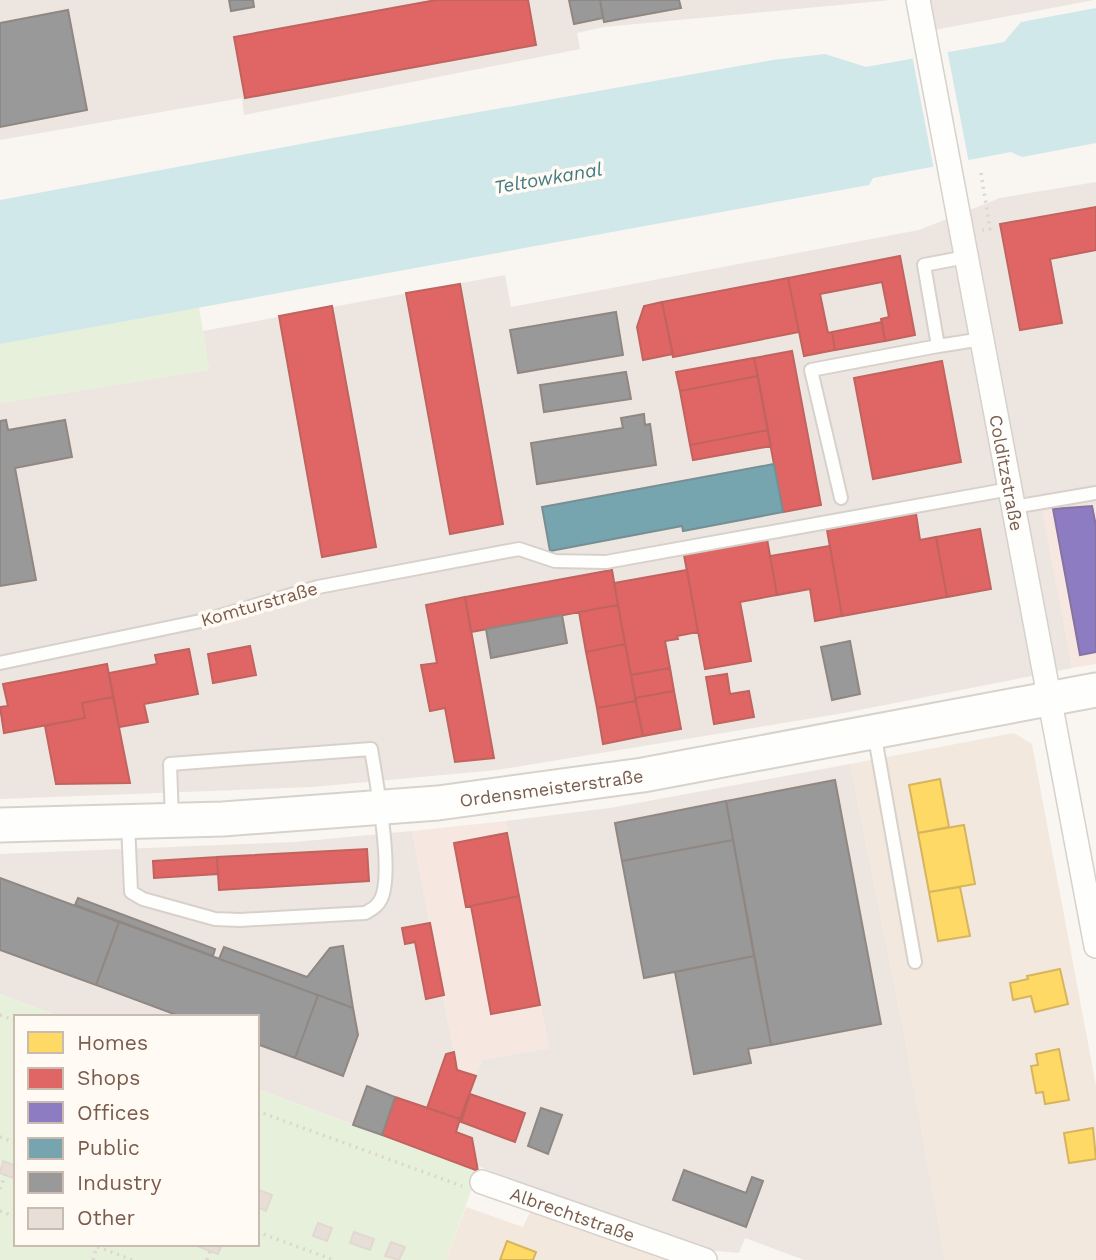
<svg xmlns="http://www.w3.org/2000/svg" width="1096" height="1260" viewBox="0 0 1096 1260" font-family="'Work Sans',sans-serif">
  <rect width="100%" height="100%" fill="#f9f5f0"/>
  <path fill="#f2e8de" d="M1014 733 1032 744 1096 1086V1260H945L903 1029 850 764Z
    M466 1207 523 1227 531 1210 667 1260H446Z"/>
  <path fill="#f6e8e1" d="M1096 505V664L1072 668 1041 510Z
    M506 821 549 1048 482 1060 476 1076 457 1070 412 831Z"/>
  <path fill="#ede5e0" d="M0 0H891L604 27 577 33 580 49 244 115 242 98 0 140Z
    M928 0H1094L934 30Z
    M1096 182V505L1042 511 1072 668 844 713 497 770 312 787 0 799V403L209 370 203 331 505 275 511 307 919 230 1000 198Z
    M850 764 903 1029 945 1260H804L745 1238 739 1253 685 1248 546 1197 548 1192 485 1169 478 1166V1171L257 1089V1017H61L0 994V854L295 842 412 831 457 1070 476 1075 482 1060 549 1048 506 821 610 808Z"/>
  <path fill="#e7f0db" d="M199 307 209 370 0 403V344Z
    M0 994 61 1017H16V1244H257V1089L478 1172 446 1260H0Z"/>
  <path fill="#d0e8ea" d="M1096 8V143L1022 157 1011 152 873 178 869 185 0 344V200L333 138 773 60 825 54 866 67 1004 42 1021 22Z"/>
  <path fill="#f9f5f0" d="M947 49 969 163 934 170 912 55Z"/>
  <path fill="#ffd966" stroke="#d7b45e" stroke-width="2" d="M940 779 949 827 918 833 909 785Z
    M964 825 975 884 929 892 918 833Z
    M960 887 970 936 938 941 929 892Z
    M1060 969 1068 1004 1035 1012 1031 996 1013 1000 1010 983 1028 979 1027 976Z
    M1059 1049 1069 1100 1045 1104 1043 1092 1036 1093 1031 1066 1038 1065 1036 1054Z
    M1093 1128 1096 1159 1069 1163 1064 1133Z
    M507 1241 536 1252 533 1260H500Z"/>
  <path fill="#e06666" stroke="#c1635e" stroke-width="2" d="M436 0H528L536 45 245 98 234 37Z
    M1096 207V250L1050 259 1062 323 1020 330 1000 224Z
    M900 256 915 335 885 341 881 319 889 317 882 282 820 294 828 333 832 332 835 350 804 356 788 278Z
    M788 278 799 332 673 357 662 302Z
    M460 284 503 524 450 534 406 293Z
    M662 302 673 354 643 360 637 327 644 306Z
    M332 306 376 547 322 557 279 316Z
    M882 322 885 341 835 350 832 332Z
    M792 351 821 505 783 512 754 358Z
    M754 358 758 376 680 391 676 372Z
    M942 361 961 462 873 479 854 378Z
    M758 376 768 430 690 445 680 391Z
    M768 430 771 446 693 460 690 445Z
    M916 514 920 540 936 537 947 597 842 616 827 530Z
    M980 529 991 589 947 597 936 537Z
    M767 539 777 595 740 602 751 661 705 669 684 555Z
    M830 546 842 616 815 621 810 589 777 595 770 556Z
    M612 570 618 605 471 632 465 597Z
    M687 570 698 632 677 636 678 639 665 641 670 668 631 675 614 583Z
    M465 597 494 758 455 762 445 708 430 711 421 665 437 663 426 605Z
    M618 605 625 644 586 652 579 612Z
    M625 644 636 701 597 708 586 652Z
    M250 646 256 675 213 683 208 654Z
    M189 649 198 694 144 704 148 722 119 727 109 673 157 664 155 655Z
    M107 664 113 697 82 703 85 718 4 733 0 707 8 706 3 684Z
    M670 668 674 691 635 698 631 675Z
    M727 674 730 694 749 691 754 717 714 724 706 677Z
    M674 691 681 729 643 736 635 698Z
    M113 697 130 783 56 784 45 726 85 718 82 703Z
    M636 701 643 736 603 744 597 708Z
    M507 833 519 896 466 907 454 843Z
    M367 849 369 881 219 890 217 857Z
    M217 857 218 874 154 878 153 861Z
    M519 896 540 1005 491 1014 471 906Z
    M430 923 444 995 426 999 415 942 405 944 402 928Z
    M454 1052 457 1070 476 1076 460 1119 427 1108 446 1054Z
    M470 1094 525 1113 515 1142 461 1122Z
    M395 1097 460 1119 456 1132 472 1138 478 1171 382 1135Z"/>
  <path fill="#8e7cc3" stroke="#8872a0" stroke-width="2" d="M1092 506 1096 526V652L1080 655 1053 509Z"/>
  <path fill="#76a5af" stroke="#778f92" stroke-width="2" d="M774 464 783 512 683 531 682 526 550 551 542 507Z"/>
  <path fill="#999" stroke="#908782" stroke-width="2" d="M229 0H253L254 7 231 11Z
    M569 0H600L603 18 574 24Z
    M600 0H679L681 8 604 22Z
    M68 10 87 110 0 127V23Z
    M616 312 623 355 518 373 510 330Z
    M626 372 631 399 544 412 540 385Z
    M644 414 645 425 650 424 656 465 537 484 531 443 623 428 621 418Z
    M6 420 8 430 65 420 72 457 15 468 36 580 0 586V421Z
    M562 615 567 643 491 658 486 629Z
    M850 641 860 694 832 700 821 647Z
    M835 780 881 1024 771 1045 726 801Z
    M726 801 733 840 622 861 615 823Z
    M733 840 754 956 644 978 622 861Z
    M0 878 119 922 96 985 0 950Z
    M78 898 215 949 213 956 75 905Z
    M119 922 318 995 295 1058 257 1044V1017H182L96 985Z
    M343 946 353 1008 219 959 224 947 307 977 330 948Z
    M754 956 771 1045 748 1049 751 1063 694 1074 675 972Z
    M318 995 353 1008 358 1035 343 1076 295 1058Z
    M367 1086 395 1097 382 1135 353 1125Z
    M541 1108 562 1115 548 1154 528 1146Z
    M684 1170 746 1193 752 1177 763 1181 746 1227 673 1200Z"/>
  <path fill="#e6ded7" stroke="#e2d8d2" stroke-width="2" d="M3 1161 16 1166V1179L0 1173Z
    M259 1190 272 1195 266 1211 257 1207Z
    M318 1223 332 1228 327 1241 313 1236Z
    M354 1232 374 1239 370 1250 350 1243Z
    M391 1242 405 1247 399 1260 385 1256Z
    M198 1244H212L221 1247 218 1254 197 1246Z"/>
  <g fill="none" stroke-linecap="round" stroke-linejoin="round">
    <g stroke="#d7d1cb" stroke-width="16">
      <path id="lane" d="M966 257 924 265 938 346 982 339
        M841 498 811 370 938 346
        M1014 507 1096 493
        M0 663 210 619 318 587 519 549 555 561 606 562 1010 489
        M874 732 915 962
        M128 823 131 892 143 899 215 919 240 920 365 913C372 909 377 907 381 899 394 873 376 780 371 749L170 764 172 819"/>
    </g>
    <g stroke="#d7d1cb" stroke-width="26">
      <g id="street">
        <path id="s1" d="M918 0 1096 946"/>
        <path id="s2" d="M482 1182 705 1260"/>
      </g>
    </g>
    <g stroke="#d9d2cb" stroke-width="37">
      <g id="secondary">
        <path id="s3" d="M0 825 223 819 438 803 643 775 1096 690"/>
      </g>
    </g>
    <path stroke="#dcd5d0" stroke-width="3.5" stroke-dasharray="2 5" stroke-linecap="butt" d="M981 173 990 229 982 230
      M0 1015 16 1021
      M257 1111 462 1186
      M0 1137 16 1143
      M0 1189 5 1175
      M0 1211 16 1217
      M257 1232 334 1260
      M91 1244 132 1260
      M93 1260 97 1246
      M207 1260 210 1251"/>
    <use href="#lane" stroke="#fefefd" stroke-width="12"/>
    <use href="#street" stroke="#fefefd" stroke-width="23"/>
    <use href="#secondary" stroke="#fefefd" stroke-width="33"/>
  </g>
  <g text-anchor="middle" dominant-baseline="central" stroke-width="7" stroke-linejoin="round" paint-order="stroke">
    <g font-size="18" fill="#7a5c4d" stroke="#fffaf3">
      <text stroke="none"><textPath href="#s1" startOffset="481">Colditzstraße</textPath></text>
      <text transform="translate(259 604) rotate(-16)">Komturstraße</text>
      <text stroke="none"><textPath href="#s3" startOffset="553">Ordensmeisterstraße</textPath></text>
      <text stroke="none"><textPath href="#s2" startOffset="96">Albrechtstraße</textPath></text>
    </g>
    <g font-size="19" font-style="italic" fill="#437c86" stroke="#fffaf3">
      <text transform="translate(548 178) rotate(-10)">Teltowkanal</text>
    </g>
  </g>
  <rect x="14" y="1015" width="245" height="231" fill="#fffaf3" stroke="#cabbb1" stroke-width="2"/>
  <rect x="28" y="1032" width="35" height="21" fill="#ffd966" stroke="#cabbb1" stroke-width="2"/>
  <text x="77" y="1050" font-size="21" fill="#7a5c4d">Homes</text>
  <rect x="28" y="1068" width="35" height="21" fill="#e06666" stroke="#cabbb1" stroke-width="2"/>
  <text x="77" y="1085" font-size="21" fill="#7a5c4d">Shops</text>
  <rect x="28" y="1102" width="35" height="21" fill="#8e7cc3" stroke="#cabbb1" stroke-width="2"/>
  <text x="77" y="1120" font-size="21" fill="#7a5c4d">Offices</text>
  <rect x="28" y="1138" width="35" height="21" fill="#76a5af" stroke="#cabbb1" stroke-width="2"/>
  <text x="77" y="1155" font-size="21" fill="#7a5c4d">Public</text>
  <rect x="28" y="1172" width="35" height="21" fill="#999999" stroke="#cabbb1" stroke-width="2"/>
  <text x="77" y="1190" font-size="21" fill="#7a5c4d">Industry</text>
  <rect x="28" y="1208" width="35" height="21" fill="#e6ded7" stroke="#cabbb1" stroke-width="2"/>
  <text x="77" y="1225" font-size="21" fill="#7a5c4d">Other</text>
</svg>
